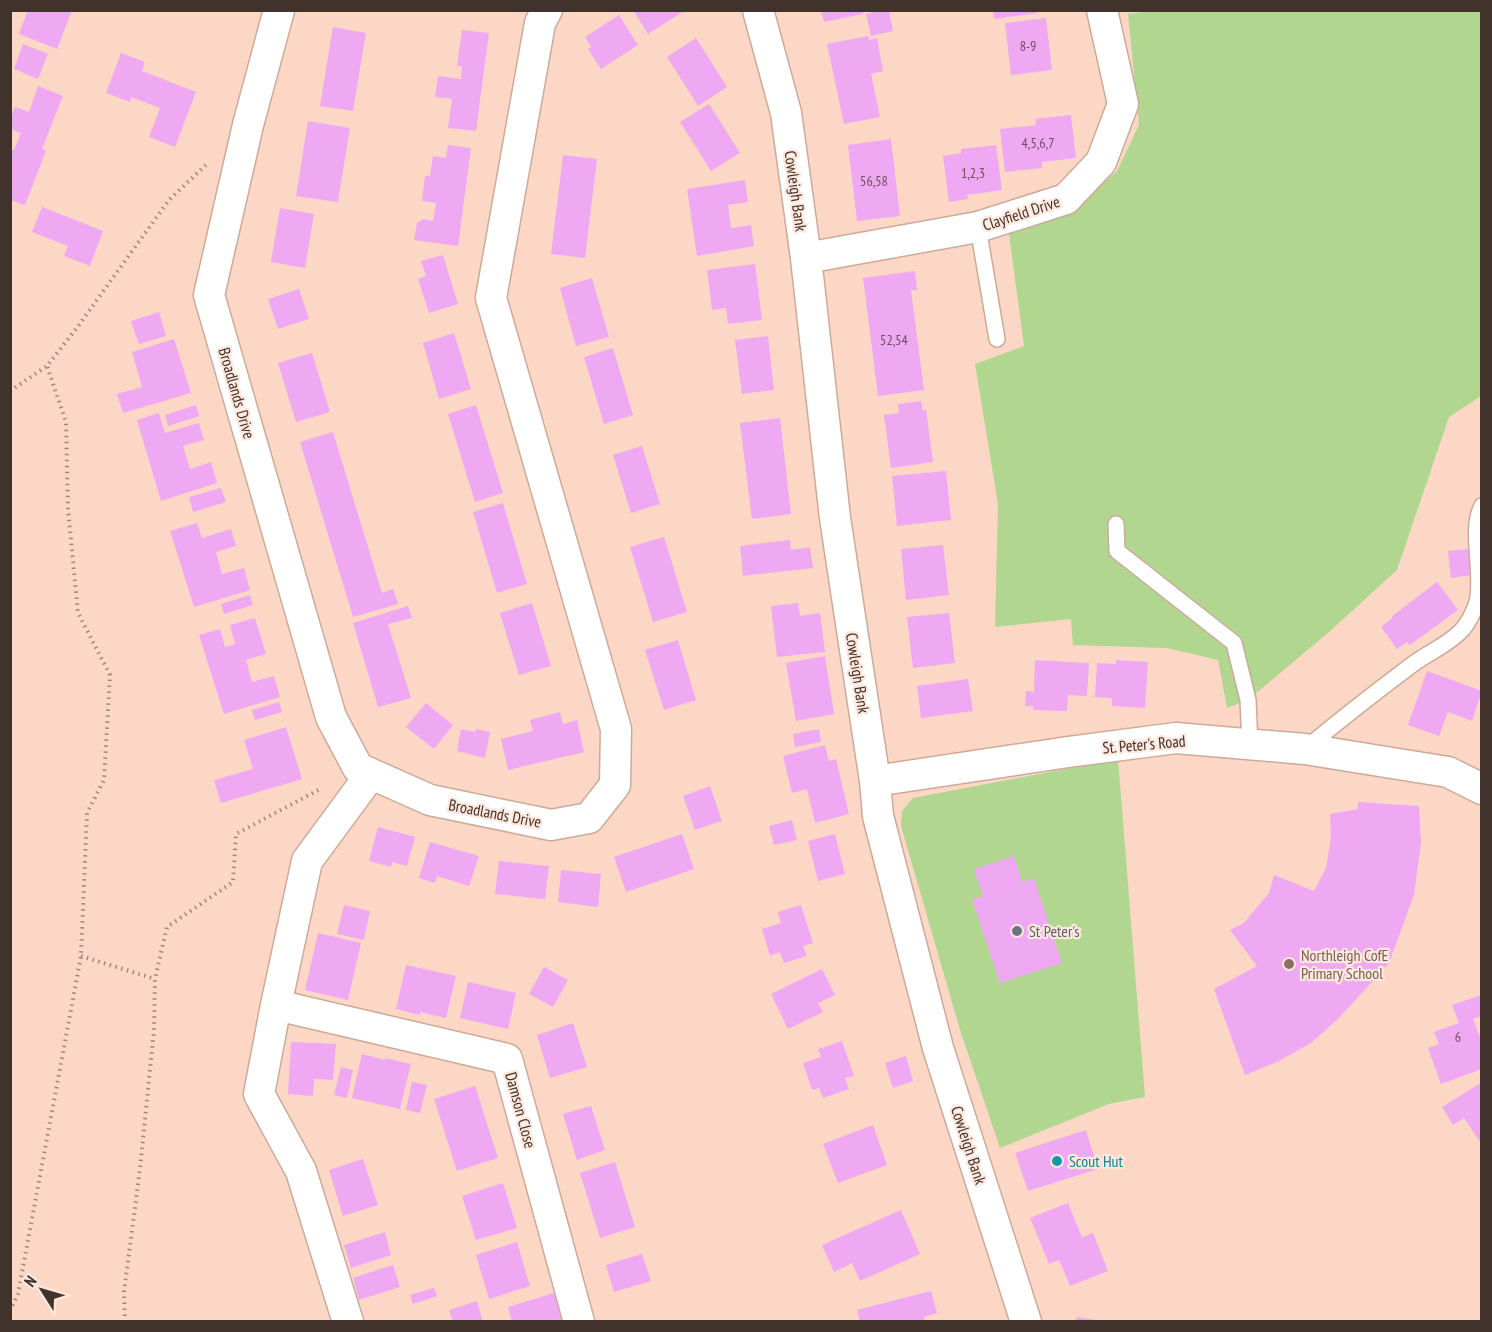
<svg xmlns="http://www.w3.org/2000/svg" width="1492" height="1332" viewBox="0 0 1492 1332" font-family="'PT Sans Narrow',sans-serif">
  <rect width="100%" height="100%" fill="#fcd7c6"/>
  <path fill="#b1d690" d="M1159 10 1481 11V396L1449 417 1397 570 1329 632 1248 700 1227 708 1218 660 1167 648 1073 645 1071 619 995 627 998 504 975 364 1024 346 1009 234 1082 201 1117 171 1139 125 1128 14Z
    M1118 759 1145 1097 1109 1104 1000 1148 960 1030 901 826 902 811 913 798Z"/>
  <path fill="#efa8f2" d="M28 10H72L57 49 19 34Z
    M633 10H686L648 34Z
    M821 10H862L863 14 824 22Z
    M882 10H889L893 31 871 36 866 14Z
    M993 10H1037V13L994 19Z
    M619 15 638 45 601 69 588 49 591 47 585 37Z
    M1046 18 1052 70 1011 75 1005 23Z
    M333 27 366 33 353 111 320 106Z
    M462 30 489 33 476 131 448 128 452 99 435 97 438 76 461 79 462 66H457Z
    M868 36 869 40 877 38 883 71 871 74 880 117 844 124 827 44Z
    M696 38 727 87 698 106 667 57Z
    M23 44 48 54 38 79 14 69Z
    M121 53 145 62 142 71 196 92 175 147 149 137 160 108 131 97 130 102 106 93Z
    M38 86 63 96 42 149 46 151 25 205 10 200V149L14 150 21 133 10 129V118L15 107 29 112Z
    M709 104 740 153 711 171 680 122Z
    M1071 115 1076 158 1042 162V168L1005 172 1000 129 1036 125 1035 119Z
    M308 121 350 128 338 202 296 196Z
    M891 139 900 216 857 221 848 145Z
    M448 145 471 148 458 246 414 240 417 223 423 219 433 221 436 203 422 201 425 176H430L433 156 446 158Z
    M996 145 1002 190 967 195 968 199 949 202 943 156 961 153V149Z
    M563 155 597 159 585 258 551 254Z
    M745 180 748 202 728 205 731 228 751 225 754 246 697 256 687 189Z
    M42 207 103 231 90 266 64 256 68 246 32 232Z
    M280 208 314 214 305 268 271 262Z
    M443 255 458 304 429 313 418 279 426 276 421 261Z
    M755 264 762 320 728 324 726 308 712 310 707 270Z
    M915 271 917 290H911L924 390 878 396 863 278Z
    M592 278 609 337 576 346 560 288Z
    M299 289 309 319 278 329 268 299Z
    M159 312 166 336 139 344 131 321Z
    M454 333 471 389 439 399 423 343Z
    M768 336 774 390 742 394 735 340Z
    M174 339 191 393 123 413 117 394 142 387 132 352Z
    M613 348 633 415 604 424 584 357Z
    M312 353 330 412 296 422 278 363Z
    M921 401 923 411 926 409 933 462 891 468 884 415 899 413 898 404Z
    M196 405 199 416 168 426 165 415Z
    M476 405 503 493 475 502 448 414Z
    M159 413 165 433 199 423 204 440 183 446 190 469 211 462 217 483 161 501 137 420Z
    M780 418 791 514 752 519 740 423Z
    M333 432 382 593 393 589 398 604 353 617 300 442Z
    M642 446 660 504 631 513 613 455Z
    M946 471 951 520 897 526 892 476Z
    M221 488 226 502 193 512 189 497Z
    M503 503 527 584 497 593 473 512Z
    M197 523 202 538 231 529 236 546 216 552 222 574 244 568 250 590 194 607 170 531Z
    M664 537 687 612 653 622 630 547Z
    M790 540 791 550 810 547 813 568 743 576 740 546Z
    M943 545 949 595 906 600 901 549Z
    M1469 549 1472 575 1451 578 1448 551Z
    M1437 582 1458 610 1410 645 1407 642 1397 649 1381 627 1392 618 1391 617Z
    M250 595 253 605 224 614 221 604Z
    M532 603 551 666 519 675 500 613Z
    M798 603 800 616 820 613 825 652 777 657 771 606Z
    M408 606 412 618 388 624 411 698 378 707 353 623Z
    M949 613 955 663 913 668 907 617Z
    M255 618 266 654 246 660 252 682 274 676 280 697 224 714 199 635 220 629 225 647 235 644 230 625Z
    M678 640 696 700 664 710 645 650Z
    M825 656 834 714 796 721 786 663Z
    M1035 660 1089 663 1087 696 1068 695 1067 711 1033 710V706H1025L1026 691 1034 692Z
    M1116 660 1148 662 1145 708 1112 706V698L1095 697 1097 663 1116 664Z
    M1427 671 1482 691 1472 721 1448 712 1439 736 1408 725Z
    M968 679 973 711 921 718 917 686Z
    M279 702 282 712 255 720 252 710Z
    M426 703 453 725 434 749 406 727Z
    M560 712 563 724 577 720 584 752 508 770 501 739 533 731 530 720Z
    M286 727 302 779 221 803 214 780 253 769 244 740Z
    M461 729 475 732 476 729 490 732 485 758 457 751Z
    M819 729 821 742 795 747 793 734Z
    M825 745 829 761 836 759 849 814 815 823 807 789 792 793 783 756Z
    M710 786 722 821 695 830 683 796Z
    M1358 802 1419 806 1421 843 1414 895 1389 963 1338 1019 1311 1043 1279 1061 1245 1075 1214 989 1257 966 1230 930 1244 923 1269 893 1274 875 1314 891 1326 868 1331 838 1330 814 1358 809Z
    M792 820 797 840 774 845 769 826Z
    M378 827 415 837 407 866 392 862 391 867 369 861Z
    M682 834 694 869 626 892 614 857Z
    M835 834 845 874 818 881 808 841Z
    M430 842 479 856 469 886 437 876 435 883 419 878Z
    M1014 856 1022 882 1034 878 1062 963 1000 983 972 899 983 896 974 869Z
    M499 861 549 866 545 899 495 894Z
    M561 870 601 874 598 907 558 902Z
    M344 905 370 911 364 940 337 934Z
    M801 905 813 943 803 946 807 956 784 963 780 952 770 956 762 929 781 923 778 912Z
    M318 933 361 943 348 1000 305 990Z
    M406 965 456 976 446 1018 420 1012V1015L396 1009Z
    M544 967 568 980 553 1007 529 994Z
    M822 969 835 995 818 1003 823 1012 788 1029 771 994Z
    M468 982 516 993 508 1029 460 1018Z
    M1482 995V1016L1473 1019 1482 1042V1069L1441 1084 1428 1048 1439 1044 1434 1032 1459 1023 1452 1005Z
    M573 1023 587 1067 550 1078 537 1035Z
    M842 1041 854 1076 845 1078 849 1089 823 1098 819 1088 812 1090 803 1063 821 1057 818 1049Z
    M291 1042 336 1044 333 1080 314 1079 313 1096 288 1094Z
    M362 1054 385 1060V1058L411 1064 400 1109 352 1098Z
    M906 1056 913 1081 893 1088 885 1063Z
    M341 1067 353 1070 347 1098 334 1095Z
    M412 1082 427 1085 420 1113 406 1110Z
    M1482 1082V1145L1464 1118 1453 1125 1442 1107Z
    M475 1086 498 1158 457 1171 434 1099Z
    M591 1106 605 1150 577 1160 563 1114Z
    M873 1125 887 1165 838 1183 823 1144Z
    M1086 1130 1098 1169 1028 1191 1015 1153Z
    M363 1159 378 1205 343 1216 329 1170Z
    M615 1162 635 1227 600 1238 580 1173Z
    M503 1183 517 1228 476 1240 462 1196Z
    M1068 1203 1082 1237 1093 1233 1108 1271 1070 1286 1059 1260 1049 1264 1030 1218Z
    M901 1210 920 1254 860 1281 852 1263 834 1272 822 1245Z
    M385 1232 391 1255 351 1268 344 1245Z
    M517 1242 530 1286 489 1299 476 1255Z
    M642 1254 651 1281 614 1292 606 1265Z
    M393 1265 400 1287 359 1300 353 1278Z
    M434 1288 437 1296 413 1304 410 1295Z
    M931 1291 937 1313 924 1317 925 1322H860L857 1310Z
    M554 1293 563 1320 558 1322H512L508 1307Z
    M477 1301 483 1322H453L449 1310Z
    M1077 1317 1096 1320V1322H1076Z"/>
  <g fill="none" stroke-linecap="round" stroke-linejoin="round">
    <g stroke="#ca9" stroke-width="18">
      <path id="lane" d="M978 227 997 339
        M1116 524 1117 551 1234 643 1248 700 1250 745
        M1305 749C1341 719 1377 691 1413 664 1429 652 1448 645 1462 630 1469 622 1474 611 1477 602 1484 573 1469 530 1482 506"/>
    </g>
    <g stroke="#ca9" stroke-width="33">
      <path id="street" d="M279 10 248 125 209 295 331 717 358 768 430 800 551 825 589 818 615 785 616 729 491 298 540 23 547 10
        M758 10 786 113 806 258 835 518 875 781 878 816 938 1048 1026 1322
        M806 258 978 227 1066 199 1101 162 1123 104 1102 10
        M875 781 1068 752 1176 738 1305 749 1448 772 1482 789
        M276 1005 507 1059 579 1322
        M348 1322 301 1171 259 1094 276 1005 307 861 371 774"/>
    </g>
    <path stroke="#a1877b" stroke-width="4" stroke-dasharray="1.5 4.5" stroke-linecap="butt" d="M10 391 47 366 76 329 169 200 209 162
      M81 956 155 979
      M10 1311 18 1294 81 956 87 813 104 780 110 675 78 613 68 509 66 422 47 366
      M125 1322 124 1292 140 1169 154 1030 155 979 167 927 233 882 236 834 322 788"/>
    <use href="#lane" stroke="#fff" stroke-width="15"/>
    <use href="#street" stroke="#fff" stroke-width="30"/>
  </g>
  <circle fill="#6b7280" stroke="#fee8dd" stroke-width="2" cx="1017" cy="931" r="6"/>
  <circle fill="#8d6e63" stroke="#fee8dd" stroke-width="2" cx="1289" cy="964" r="6"/>
  <circle fill="#0f9aa8" stroke="#fee8dd" stroke-width="2" cx="1057" cy="1161" r="6"/>
  <g text-anchor="middle" dominant-baseline="central" stroke-width="4.5" stroke-linejoin="round" paint-order="stroke">
    <g font-size="14" fill="#6c505e">
      <text x="1028" y="46">8-9</text>
      <text x="1038" y="143">4,5,6,7</text>
      <text x="973" y="173">1,2,3</text>
      <text x="874" y="181">56,58</text>
      <text x="894" y="340">52,54</text>
      <text x="1458" y="1037">6</text>
    </g>
    <g font-size="16" fill="#41332c" stroke="#fee8dd">
      <text transform="translate(796 191) rotate(82)">Cowleigh Bank</text>
      <text transform="translate(1021 213) rotate(-18)">Clayfield Drive</text>
      <text transform="translate(237 393) rotate(74)">Broadlands Drive</text>
      <text transform="translate(858 673) rotate(81)">Cowleigh Bank</text>
      <text transform="translate(1144 744) rotate(-5)">St. Peter's Road</text>
      <text transform="translate(495 813) rotate(11)">Broadlands Drive</text>
      <text transform="translate(521 1110) rotate(75)">Damson Close</text>
      <text transform="translate(969 1145) rotate(72)">Cowleigh Bank</text>
    </g>
    <g font-size="16" fill="#5b616d" stroke="#fee8dd" text-anchor="start">
      <text x="1029" y="931">St Peter's</text>
    </g>
    <g font-size="16" fill="#785e54" stroke="#fee8dd" text-anchor="start">
      <text x="1301" y="955">Northleigh CofE<tspan x="1301" dy="18">Primary School</tspan></text>
    </g>
    <g font-size="16" fill="#0d838f" stroke="#fee8dd" text-anchor="start">
      <text x="1069" y="1161">Scout Hut</text>
    </g>
  </g>
  <rect width="1492" height="1332" fill="none" stroke="#41332c" stroke-width="24"/>
  <g transform="translate(42 1290) rotate(307)" stroke="#fee8dd" stroke-width="4.5" paint-order="stroke">
  <path d="M0-4.5L10 22L0 15L-10 22Z" fill="#41332c"/>
  <text y="-9" font-size="16" font-weight="bold" text-anchor="middle" fill="#41332c">N</text>
  </g>
</svg>
